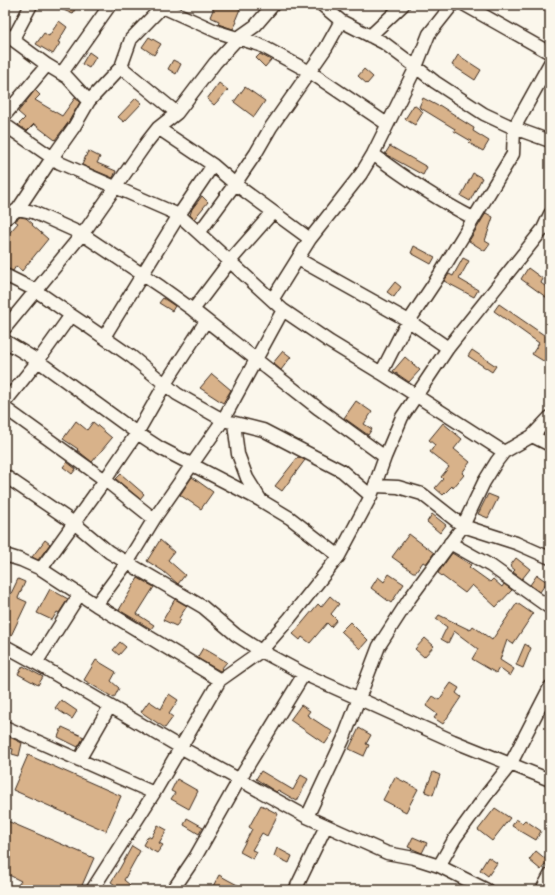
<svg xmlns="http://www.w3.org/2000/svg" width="555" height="895" viewBox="0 0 555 895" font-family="'Shantell Sans',sans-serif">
  <rect width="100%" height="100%" fill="#fbf7ec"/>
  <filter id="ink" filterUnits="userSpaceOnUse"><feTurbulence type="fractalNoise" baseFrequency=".025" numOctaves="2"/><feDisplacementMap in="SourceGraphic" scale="8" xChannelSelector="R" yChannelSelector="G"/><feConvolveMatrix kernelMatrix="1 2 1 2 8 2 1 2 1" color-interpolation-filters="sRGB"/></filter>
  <g filter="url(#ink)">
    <path fill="#d8b28a" stroke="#3b2a1e" d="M51 5H76L73 14Z
      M215 5H232L240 9 235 21 237 22 233 29 218 24 219 21 210 17Z
      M59 21 67 27 58 42 60 43 53 54 36 44 44 33 49 36Z
      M149 37 161 44 154 55 142 47Z
      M89 52 96 57 89 68 82 64Z
      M260 54 271 60 265 67 256 58Z
      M458 55 481 70 475 80 452 65Z
      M173 60 181 64 176 74 168 69Z
      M364 69 373 77 367 84 358 76Z
      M219 83 228 90 214 105 207 99Z
      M245 87 265 101 254 117 234 102Z
      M35 90 40 95 35 100 62 116 75 98 80 102 68 123 55 140 34 124 27 131 18 125 25 118 18 112Z
      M136 98 142 103 124 122 118 117Z
      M423 98 438 106 439 105 458 117V118L474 128 473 131 489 141 483 151 469 143 471 141 454 131 455 129 419 107Z
      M414 105 423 112 415 125 405 119Z
      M390 146 427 167 423 175 385 154Z
      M88 151 100 157 97 163 116 171 113 178 82 165Z
      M473 173 482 178 470 201 461 196Z
      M202 196 208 202 194 219 190 215 192 209Z
      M486 213 493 217 485 241 490 244 485 251 469 241Z
      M20 217 26 218 33 224 32 225 48 239 22 271 16 266 13 271 5 268V238L18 223 15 221Z
      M414 246 435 257 431 264 411 253Z
      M463 258 469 261 459 279 478 290 474 297 444 281 449 274 453 276Z
      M528 268 543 279 541 283 550 290V300L521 279Z
      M395 282 401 287 394 297 387 292Z
      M163 298 175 306 172 311 159 303Z
      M499 304 544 335 550 328V365L532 354 539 343 494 311Z
      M472 350 496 366 492 372 468 356Z
      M283 351 291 357 281 370 273 363Z
      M405 357 420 370 409 382 393 371Z
      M212 374 231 390 223 403 200 388Z
      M356 401 372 412 364 424 372 429 368 435 344 418Z
      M76 421 87 430 93 422 112 438 92 462 77 450 78 449 63 439Z
      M443 423 462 439 454 449 470 462 462 473 464 475 453 488 452 486 443 495 435 488 443 479 441 477 449 467 430 452 435 445 429 440Z
      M298 457 305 460 282 491 275 486Z
      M67 462 76 469 72 474 63 467Z
      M121 474 144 494 140 499 116 479Z
      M192 477 213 492 201 509 180 495Z
      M488 494 498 498 488 518 478 514Z
      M432 514 446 525 440 533 427 522Z
      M409 534 434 553 426 564 423 562 416 572H413L392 557Z
      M45 540 50 544 38 560 32 557Z
      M160 540 174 552 168 560 185 575 178 584 163 571 147 561Z
      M452 553 471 565 469 567 490 582 493 579 502 587 504 584 512 590 496 607 472 585 465 593 438 573Z
      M516 558 530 569 522 579 513 572 515 570 510 566Z
      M389 574 404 584 391 603 371 588 378 577 384 582Z
      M537 575 547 582 540 592 530 585Z
      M138 578 154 587 137 614 154 625 151 629 119 610Z
      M18 579 25 582 18 598 27 602 9 640 5 639V606Z
      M50 589 68 599 59 613 57 612 52 620 37 613Z
      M330 596 339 604 331 614 337 620 331 627 327 623 310 643 302 637 300 640 293 634 318 604 321 607Z
      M175 599 187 606 179 618 181 620 176 626 163 620Z
      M517 603 533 614 513 644 507 640 500 660 514 669 510 676 499 668 496 673 472 659 478 649 454 631 448 643 441 639 447 627 436 619 439 615 470 630 473 626 492 640Z
      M350 622 368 640 360 649 341 631Z
      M425 638 434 646 424 657 415 649Z
      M120 642 126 647 119 655 113 650Z
      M525 644 531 648 523 668 516 665Z
      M203 648 227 662 221 669 222 670 220 671 197 658Z
      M96 660 116 672 111 681 119 688 114 698 84 680Z
      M23 666 43 677 38 685 18 674Z
      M451 683 459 688 456 693 461 697 443 724 434 718 437 714 426 706 433 696 439 700Z
      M169 694 178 700 169 714 173 717 165 728 141 712 149 701 161 709Z
      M61 700 77 711 72 719 55 708Z
      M301 705 310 711 307 715 333 732 325 744 290 720Z
      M62 727 84 737 78 747 58 737Z
      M359 728 371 735 366 744 369 745 364 756 349 749Z
      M5 737 12 738 22 743 19 756 12 754 13 749 5 747Z
      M28 755 121 796 106 831 13 790Z
      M261 771 293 790 301 775 308 779 297 801 278 790 276 792 256 779Z
      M433 772 440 775 433 795 425 792Z
      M395 777 418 789 406 812 383 800Z
      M177 779 198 791 189 809 171 799 175 793 171 791Z
      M261 805 278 814 267 836 262 833 252 850 257 852 253 859 240 852 252 829 249 827Z
      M495 808 510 818 492 841 478 830Z
      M187 818 203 827 199 834 184 825Z
      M516 819 522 823 525 820 541 831 536 840 512 826Z
      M5 820 94 858 80 890H14L21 881 5 873Z
      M158 825 167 830 159 843 163 845 157 853 143 845 148 836 151 838Z
      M413 837 427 843 422 853 408 847Z
      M132 846 140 851 124 880 130 885 126 890H122L111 882 120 868Z
      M277 848 292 856 289 863 274 856Z
      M536 851 548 861 541 870 529 860Z
      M488 857 497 863 488 876 480 870Z
      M219 875 228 880 247 890H211Z"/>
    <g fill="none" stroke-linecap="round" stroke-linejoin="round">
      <g stroke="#3b2a1e" stroke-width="15">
        <path id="minor" d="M158 5 218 32 260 45 310 72 387 124
          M322 5 341 21 384 43 416 67 435 82 484 114 514 128 550 141
          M465 5 550 53
          M5 34 47 65 67 77 89 101
          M370 36 403 5
          M13 39 31 5
          M121 67 177 113
          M62 73 110 5
          M5 115 47 65
          M5 125 60 163 179 215 283 310 330 342 381 373
          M158 128 213 165 235 184 310 239
          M373 154C405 178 438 200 473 218
          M18 209 33 212 82 234 161 287 193 310 319 409 385 457
          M5 219 18 209 52 158 74 127 89 101 121 67 131 39 162 7
          M199 233 235 184 256 153 271 127 326 48 341 21
          M298 259 409 321 448 348
          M5 275 35 290 71 315 83 323 132 357 177 394 223 420 263 430 342 471 371 496
          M272 300 310 239 361 174 373 154 416 67 429 34 452 5
          M193 310 230 261 273 212
          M5 328 87 228 147 142 158 128 177 113 215 63 238 38 255 26 273 5
          M104 337 179 215 213 165
          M5 341 38 361 137 433 160 448 260 500 290 518 339 556
          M5 402 38 361 71 315
          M5 408 105 480 154 519
          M234 423 238 454 247 478 260 499
          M532 436 550 445
          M504 452 381 373 403 330 435 282 513 154 514 128 550 63
          M5 476 74 523 109 552 203 607 236 635 261 651 304 674 453 741 550 780
          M375 486 398 487 422 494 463 526 516 543 550 558
          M450 543 491 566 550 608
          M5 555 21 560 41 569 96 605 220 680
          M41 569 105 480 137 433 165 384 206 321
          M96 605 127 563 154 519 223 420 283 310
          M5 646 36 663 180 747 307 817 387 853 414 858 439 866 487 890
          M36 663 79 595
          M5 727 154 793
          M79 760 110 706
          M307 817 343 740 379 646 410 598 463 526 484 482 497 461 504 452 532 436 550 417
          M439 866 455 838 487 794 510 765 550 687
          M92 890 154 793 220 680 261 651 289 619 339 556 371 496 385 457 402 417 448 348 543 229 550 214
          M173 890 196 856 239 780 304 674
          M295 890 326 826
          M542 890 550 875"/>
      </g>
      <use href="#minor" stroke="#fbf7ec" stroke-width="12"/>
    </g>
  </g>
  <rect width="555" height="895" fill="none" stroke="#fbf7ec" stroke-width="20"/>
  <rect x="10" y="10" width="535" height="875" fill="none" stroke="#3b2a1e" stroke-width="1.5" filter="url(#ink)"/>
</svg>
